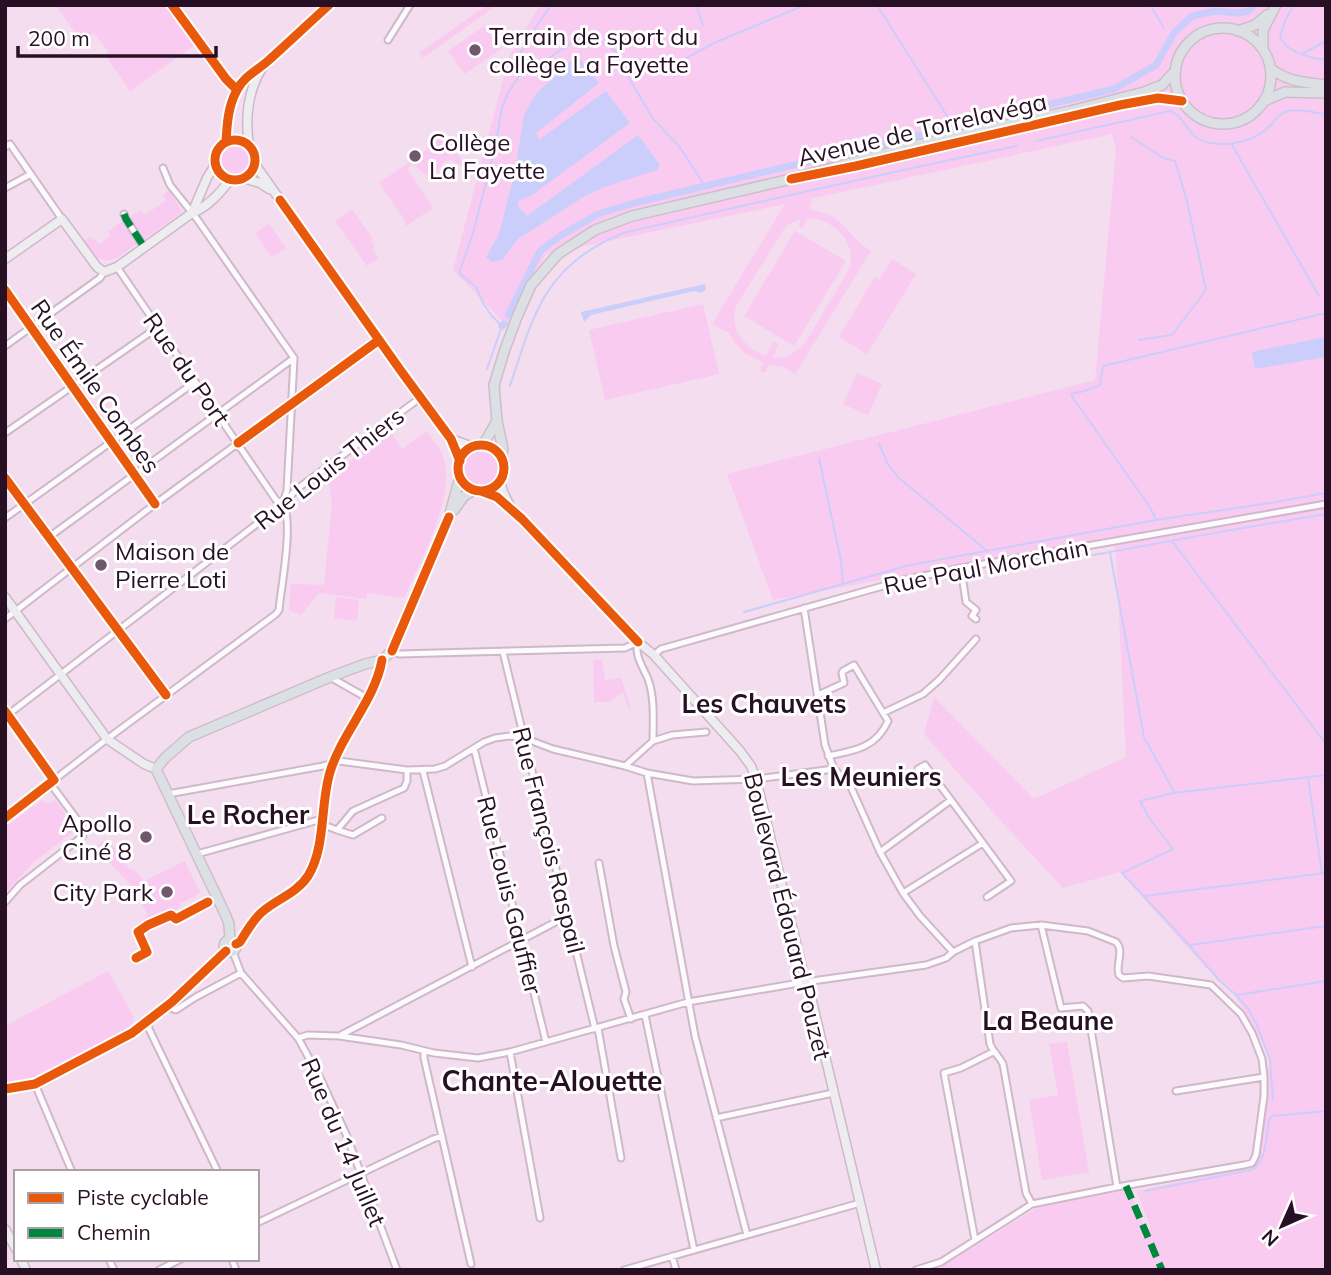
<svg xmlns="http://www.w3.org/2000/svg" width="1331" height="1275" viewBox="0 0 1331 1275" font-family="Mulish,sans-serif">
  <rect width="100%" height="100%" fill="#f4ddef"/>
  <path fill="#f9cbf0" fill-rule="evenodd" d="M56 5H166L195 45 130 91 105 55 108 51 94 33 81 42Z
    M487 5H497L423 58 419 53Z
    M539 5H1326V1270H937L1038 1207 1128 1190 1146 1230 1150 1227 1137 1191 1253 1165 1270 1057 1231 988 1205 967 1120 872 1063 888 998 818 924 734 934 697 1034 799 1126 757 1115 536 773 600 727 474 1095 380 1116 150 1112 134 809 199 812 200 809 210C845 213 846 236 871 251L795 374 782 366 769 365 765 373 760 371 763 363 744 353 734 342 729 333 712 324 785 204 546 254 507 326 453 270 509 57 539 7ZM807 218C834 219 856 241 850 268L803 346 788 356 773 358 778 344 773 342 766 356C745 348 729 330 736 306L784 229 789 224 800 219 799 227 803 228Z
    M484 26 501 49 465 74 448 51Z
    M442 132 464 163 462 166 451 160C440 162 438 172 433 181L413 164 407 169 433 208 406 226 405 224 406 222 379 183 425 151C433 143 431 139 442 132Z
    M219 160a16 16 0 1 1 32 0a16 16 0 1 1-32 0Z
    M169 190 182 212 143 240 127 219 140 210 145 215 166 200 163 195Z
    M352 209 373 239 371 241 374 245 373 251 379 258 367 266 335 221Z
    M123 221 138 243C125 252 111 268 95 256 91 253 87 245 84 241L90 237 95 239 99 245 111 235 108 231Z
    M269 224 286 248 272 257 255 233Z
    M795 231 846 261 794 346 744 316Z
    M892 259 916 274 867 354 839 337 875 277 879 280Z
    M703 304 719 374 605 400 589 330Z
    M857 373 882 384 868 415 843 404Z
    M390 431 402 449 427 431C433 440 441 449 444 459 455 501 420 560 404 598L367 593 366 599 319 593 301 615 289 610 291 584 324 585 332 504 328 478Z
    M462 467a19 19 0 1 1 38 0a19 19 0 1 1-38 0Z
    M336 597 359 600 357 621 334 618Z
    M593 660H602L605 680 621 678 631 708H628L623 692 608 702H594Z
    M42 800 48 804 55 800 73 825 74 831 35 861 5 893V827Z
    M105 839 115 848V852L130 869H133L144 881 185 861 200 892 196 895V896L180 903 181 907 145 924 143 919 148 916 134 888 95 848Z
    M108 971 134 1017 133 1023 123 1031 40 1076 5 1082V1026Z
    M1064 1042H1067L1089 1172 1042 1180 1029 1100 1058 1095 1049 1044Z"/>
  <path fill="#cbcefa" d="M577 55 599 83 536 133 539 140 606 91 630 123 532 195 518 201V206L527 216 638 135 660 165 657 170 607 186 585 196 518 239 502 260 492 262 486 257 499 234 515 172 524 114 536 94Z
    M705 284 706 289 702 293 694 291 591 315 584 322 581 312Z
    M1326 337V357L1255 369 1252 352Z"/>
  <g fill="none" stroke-linecap="round" stroke-linejoin="round">
    <path stroke="#cbcefa" stroke-width="2" d="M696 5 703 25
      M877 5 949 119
      M1150 5 1164 28
      M1294 5 1285 21 1280 38C1289 53 1309 58 1326 60
      M1302 54 1326 41
      M623 65 634 63 675 62 683 60 714 43 805 5
      M522 72C548 64 563 43 588 35L612 48 617 53 622 66 653 119 679 146 705 186
      M1131 137 1163 158 1175 161 1187 201 1206 290 1172 335 1139 340
      M1036 141 1170 111C1186 115 1185 139 1211 143 1232 147 1256 140 1271 125 1276 119 1280 113 1288 111 1299 108 1314 113 1326 114
      M1232 145 1319 296
      M487 369 502 326 492 316 484 305 476 287 459 273 473 233 494 152 502 108 509 91 522 72 521 52 536 27 551 5
      M510 386C534 313 545 265 623 233 754 203 885 173 1017 146
      M879 444 889 466 899 478 986 550
      M819 458 841 561 843 583
      M1156 519 1148 504 1073 398 1071 394 1085 391 1100 385 1103 366 1326 313
      M1172 541 1326 744
      M1110 553 1144 737 1174 792
      M1070 559C1155 544 1240 528 1326 514
      M744 612 910 565 1156 520 1270 503 1326 493
      M1308 778 1322 873
      M1145 896 1326 873
      M1190 945 1326 926
      M1237 995 1326 981
      M1273 1100 1270 1060 1257 1025 1249 1010 1236 995 1218 979 1189 945 1122 873 1173 849 1149 818 1140 801 1174 793 1326 775
      M1145 1191 1251 1170C1267 1163 1266 1136 1269 1120L1272 1116 1326 1111"/>
    <path stroke="#cbcefa" stroke-width="7" d="M508 315 540 251 563 234 598 214 634 203 705 186 1114 89 1156 65 1174 33 1192 16 1215 11 1237 13 1249 11 1255 5
      M502 326 504 324"/>
    <g stroke="#cfb8ca" stroke-width="9">
      <path id="street" d="M172 5 226 79 237 90
        M388 40 410 5
        M5 147 10 144 62 219
        M5 188 31 174
        M124 214 126 219 144 247
        M117 267 276 500 283 504
        M5 290 155 504
        M5 346 100 278 104 272
        M5 433 158 327
        M5 478 166 695
        M5 518 195 382
        M49 537 294 358
        M961 568 966 602 976 610 972 616 976 619
        M804 608 825 745 834 769
        M5 619 155 504 379 340
        M392 651 399 654 625 648 638 642
        M503 652 595 1029
        M654 655 661 649 904 580 961 568 1326 504
        M330 677 367 698
        M818 695 844 683 842 673 843 671 854 665 888 721C876 748 854 751 828 756
        M5 711 54 780
        M883 713 923 694 939 680 976 639
        M5 717 283 504 297 489 420 398
        M653 741 672 735 706 732
        M474 748 546 1042
        M625 766 653 741C653 721 655 698 648 679 643 667 634 655 638 642
        M918 769 925 765 1011 881 987 897
        M423 771 472 967
        M647 773 695 1036 747 1235
        M168 794 323 766 339 761 407 770 435 769 445 766 484 742 495 738 510 736 524 738 553 749 625 766 647 773 693 781 756 779 834 769 850 785 880 852 903 893 920 916 953 952
        M5 818 107 739 276 614 279 610C281 587 294 522 283 504L287 490 294 358 197 219 170 185 163 168
        M321 824 337 830 353 811 404 788 407 781V770
        M337 830 353 835 382 818
        M880 852 951 800
        M197 854 322 819
        M599 863 614 946 626 992 624 999 631 1019
        M903 893 983 843
        M5 902 20 885 83 836 81 825 50 783
        M1041 925 1061 1008 1083 1006 1088 1011 1117 1187
        M975 941 990 1044C993 1052 999 1056 1003 1064L1026 1193 1032 1204
        M233 952 241 973 298 1038 321 1080 346 1134 397 1270
        M165 1006 176 1010 196 997 241 973
        M645 1015 694 1250
        M148 1021 149 1029 218 1172
        M598 1028 621 1158
        M341 1035 567 916
        M298 1038 308 1035 339 1036 401 1045 434 1053 478 1058 510 1052 688 1002 805 982 926 965 946 958 953 952 975 941 1011 928 1041 925 1088 931 1116 942C1125 951 1115 965 1119 975L1123 978 1148 976 1211 985 1241 1014 1252 1033 1262 1059 1264 1077V1096L1256 1155 1252 1163 1244 1165 1117 1187 1032 1204 941 1262 916 1270
        M424 1051V1058L471 1264
        M510 1052 540 1218
        M35 1084 72 1172
        M1176 1091 1264 1077
        M716 1118 833 1093
        M257 1223 433 1139 442 1136
        M975 1240 944 1073 961 1068 993 1052
        M672 1256 676 1270
        M109 1259 114 1270
        M232 1259 236 1270
        M159 1270 181 1259
        M624 1270 860 1203"/>
    </g>
    <g stroke="#cfb8ca" stroke-width="11">
      <path id="secondary" d="M215 160a20 20 0 1 1 40 0a20 20 0 1 1-40 0Z
        M226 142C227 124 228 106 237 90 244 76 258 70 269 60 289 42 309 23 329 5
        M249 146C245 118 247 92 262 68
        M254 163 401 371 451 439 460 461
        M243 178 260 183 269 189
        M192 213 207 178 215 165
        M5 259 62 219 97 267 104 272 117 267 192 213C208 207 220 193 230 180
        M451 439 473 447
        M500 481 503 492 509 504
        M481 491 497 497 507 505 638 642 654 655 740 751 751 766 756 779 808 992 812 1001 876 1270
        M5 597 107 739 144 764 156 769
        M236 944 240 942C246 932 253 920 262 912 277 899 297 893 308 876 326 847 320 805 330 772 342 733 375 700 382 660
        M5 1229 16 1249
        M21 1259 26 1270"/>
    </g>
    <g stroke="#ccbfc9" stroke-width="12">
      <path id="primary" d="M1175 76a48 48 0 1 1 96 0a48 48 0 1 1-96 0Z
        M1238 31 1255 25 1267 15
        M1263 49V30L1276 5
        M1271 69C1289 82 1304 82 1326 85
        M1264 101 1285 92 1326 93
        M1117 106 1158 98 1182 101
        M885 160 1035 125
        M483 445 497 421
        M458 468a23 23 0 1 1 46 0a23 23 0 1 1-46 0Z
        M501 457 503 449 497 421 494 385 505 349 517 317 531 285 558 254 595 230 632 216 791 179 909 147 1070 111 1144 92 1162 85 1176 70
        M454 510 464 496 474 490
        M224 946a6 6 0 1 1 12 0a6 6 0 1 1-12 0Z
        M230 940 229 924 226 916 156 769 165 758 189 737 330 677 365 664 382 660 392 651 449 517 460 477
        M5 1089 35 1084 132 1033 172 1002 226 951"/>
    </g>
    <use href="#street" stroke="#fdfafd" stroke-width="5"/>
    <use href="#secondary" stroke="#ededf0" stroke-width="8"/>
    <use href="#primary" stroke="#dce0e4" stroke-width="9"/>
    <path stroke="#00873e" stroke-width="7" stroke-dasharray="14 7" stroke-linecap="butt" d="M124 214 126 219 144 247
      M1126 1186 1162 1270"/>
    <g stroke="#fff" stroke-width="13">
      <path id="cycleway" d="M172 5 226 79 237 90
        M215 160a20 20 0 1 1 40 0a20 20 0 1 1-40 0Z
        M226 142C227 124 228 106 237 90 244 76 258 70 269 60 289 42 309 23 329 5
        M791 179 856 166 1120 105 1158 98 1182 101
        M280 200 401 371 451 439 460 461
        M5 290 155 504
        M238 443 379 340
        M458 468a23 23 0 1 1 46 0a23 23 0 1 1-46 0Z
        M5 478 166 695
        M481 491 497 497 522 519 638 642
        M392 651 449 517
        M5 711 54 780 5 818
        M236 944 240 942C246 932 253 920 262 912 277 899 297 893 308 876 326 847 320 805 330 772 342 733 375 700 382 660
        M136 958 147 952 138 932 148 925 171 915 176 919 208 902
        M5 1089 35 1084 132 1033 172 1002 226 951"/>
    </g>
    <use href="#cycleway" stroke="#e8590c" stroke-width="9"/>
  </g>
  <g fill="#6f586b" stroke="#fff" stroke-width="2.5">
    <circle cx="475" cy="50" r="7"/>
    <circle cx="415" cy="156" r="7"/>
    <circle cx="101" cy="565" r="7"/>
    <circle cx="146" cy="837" r="7"/>
    <circle cx="167" cy="892" r="7"/>
  </g>
  <g text-anchor="middle" dominant-baseline="central" stroke-width="6" stroke-linejoin="round" paint-order="stroke">
    <g font-size="24" fill="#281024" stroke="#fff" text-anchor="start">
      <text x="489" y="36">Terrain de sport du<tspan x="489" dy="28">collège La Fayette</tspan></text>
      <text x="429" y="142">Collège<tspan x="429" dy="28">La Fayette</tspan></text>
      <text x="115" y="551">Maison de<tspan x="115" dy="28">Pierre Loti</tspan></text>
      <text x="132" y="823" text-anchor="end">Apollo<tspan x="132" dy="28">Ciné 8</tspan></text>
      <text x="153" y="892" text-anchor="end">City Park</text>
    </g>
    <g font-size="24" fill="#281024" stroke="#fff">
      <text transform="translate(922 129) rotate(-13)">Avenue de Torrelavéga</text>
      <text transform="translate(187 369) rotate(55)">Rue du Port</text>
      <text transform="translate(96 386) rotate(55)">Rue Émile Combes</text>
      <text transform="translate(329 468) rotate(-38)">Rue Louis Thiers</text>
      <text transform="translate(986 566) rotate(-11)">Rue Paul Morchain</text>
      <text transform="translate(549 840) rotate(76)">Rue François Raspail</text>
      <text transform="translate(510 895) rotate(76)">Rue Louis Gauffier</text>
      <text transform="translate(788 916) rotate(76)">Boulevard Édouard Pouzet</text>
      <text transform="translate(344 1142) rotate(67)">Rue du 14 Juillet</text>
    </g>
    <g font-size="26" font-weight="bold" fill="#281024" stroke="#fff">
      <text x="764" y="703">Les Chauvets</text>
      <text x="861" y="776">Les Meuniers</text>
      <text x="248" y="814">Le Rocher</text>
      <text x="1048" y="1020">La Beaune</text>
    </g>
    <g font-size="28" font-weight="bold" fill="#281024" stroke="#fff">
      <text x="552" y="1080">Chante-Alouette</text>
    </g>
  </g>
  <rect width="1331" height="1275" fill="none" stroke="#281024" stroke-width="14"/>
  <rect x="14" y="1170" width="245" height="91" fill="#ffffff" stroke="#a99fa7" stroke-width="2"/>
  <rect x="28" y="1193" width="35" height="10" fill="#e8590c" stroke="#a99fa7" stroke-width="2"/>
  <text x="77" y="1205" font-size="21" fill="#281024">Piste cyclable</text>
  <rect x="28" y="1228" width="35" height="10" fill="#00873e" stroke="#a99fa7" stroke-width="2"/>
  <text x="77" y="1240" font-size="21" fill="#281024">Chemin</text>
  <g transform="translate(1282 1226) rotate(225)" stroke="#ffffff" stroke-width="5" paint-order="stroke">
  <path d="M0-5L12 26L0 18L-12 26Z" fill="#281024"/>
  <text y="-10" font-size="19" font-weight="bold" text-anchor="middle" fill="#281024">N</text>
  </g>
  <path d="M18 46v10h198v-10" fill="none" stroke="#281024" stroke-width="3.5"/>
  <text x="28" y="46" font-size="21" fill="#281024" stroke="#ffffff" stroke-width="5" paint-order="stroke">200 m</text>
</svg>
